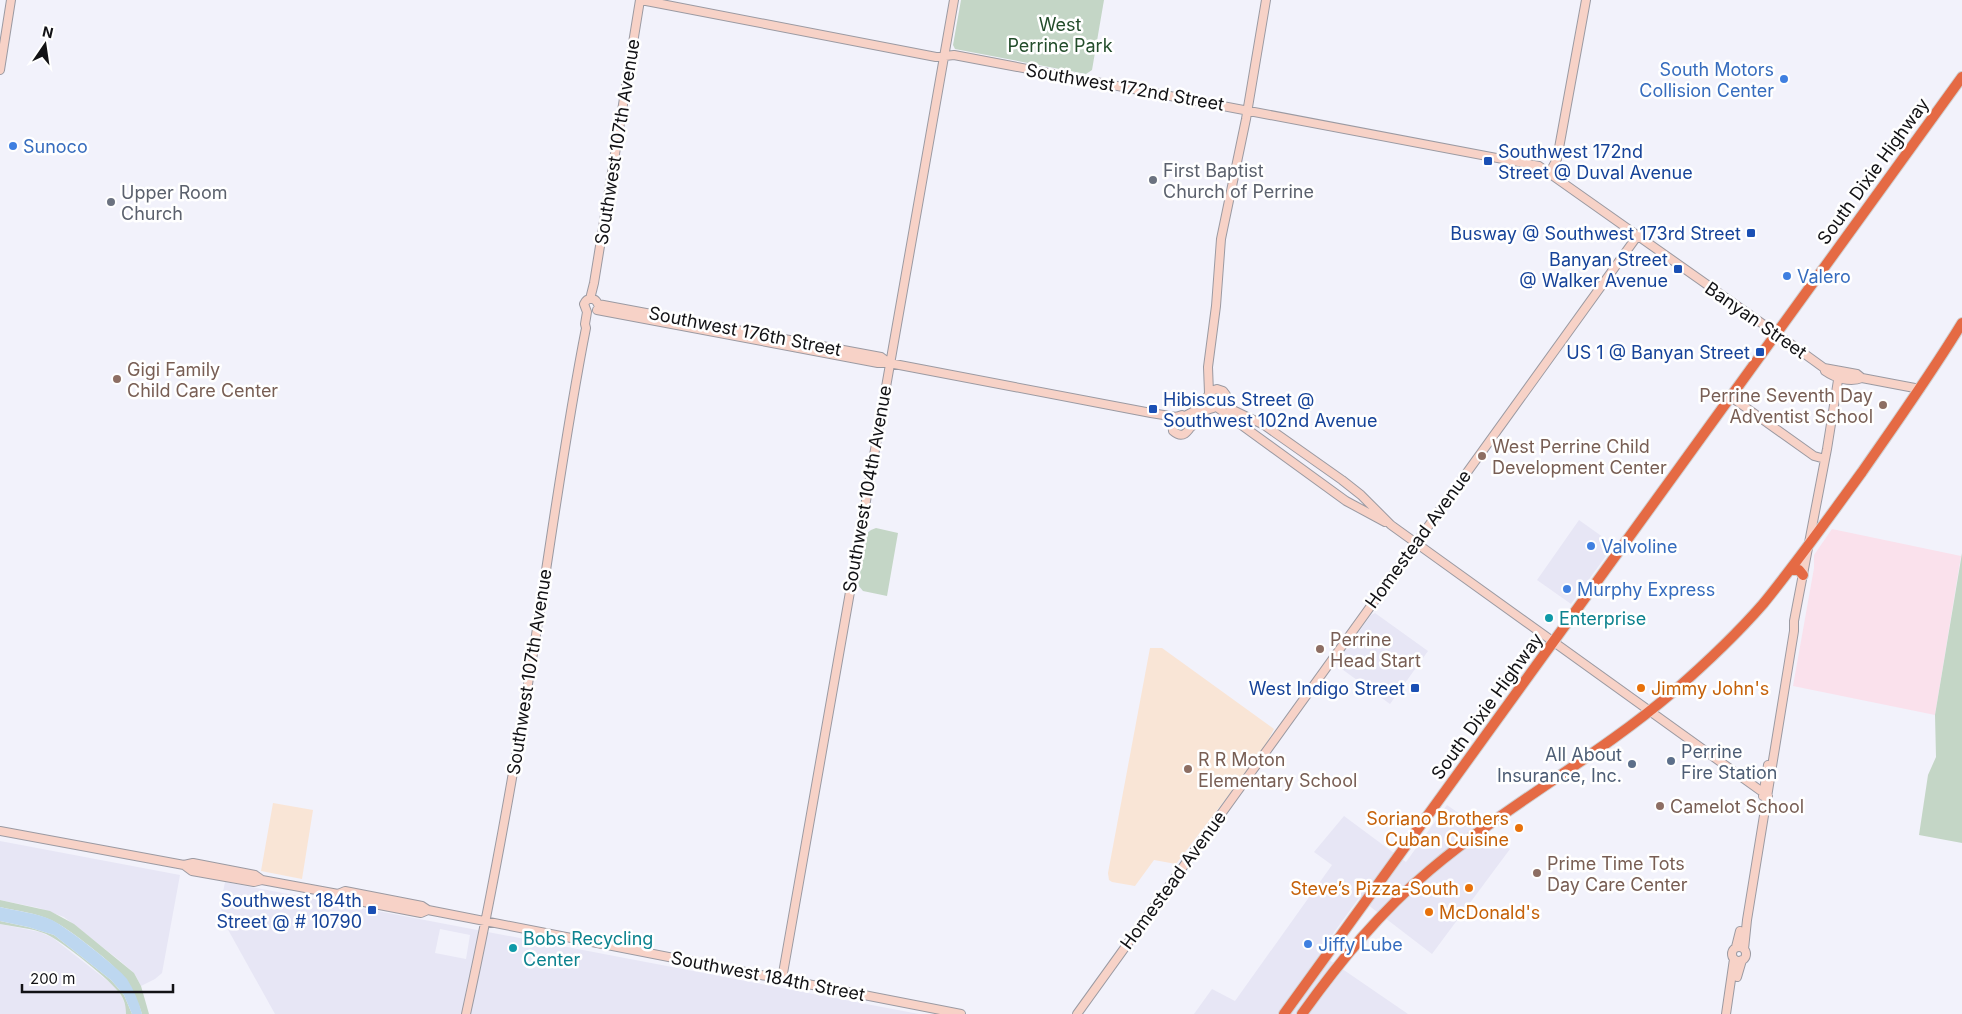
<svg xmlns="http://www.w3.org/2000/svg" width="1962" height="1014" viewBox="0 0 1962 1014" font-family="Inter,sans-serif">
  <rect width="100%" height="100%" fill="#f2f2fb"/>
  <path fill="#e7e6f5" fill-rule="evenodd" d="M1579 520 1614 545 1571 604 1537 580Z
    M1375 613 1428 651 1390 704 1339 667 1337 664 1338 660 1371 615Z
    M1447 805 1510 849 1432 954 1359 898 1319 953 1408 1014H1194L1212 989 1235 1001 1332 865 1314 852 1344 816 1406 862Z
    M0 841 180 875 162 973 155 979 141 986 134 973 119 960 64 917 39 908 0 900Z
    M225 882 919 1014H275L226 926 227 923 220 907ZM440 929 470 935 466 959 435 953Z
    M0 924 40 932 53 938 113 985 122 997 126 1007V1014H0Z"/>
  <path fill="#f9e5d6" d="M1150 648H1162L1274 729 1263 750 1176 864 1154 860 1135 886 1112 882 1109 880 1108 873Z
    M273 803 313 810 302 879 261 871Z"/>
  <path fill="#fae1ec" d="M1832 529 1961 556 1935 715 1793 686 1814 568V555Z"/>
  <path fill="#c4d6c6" d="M961 0H1104L1092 70 1086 74 955 49 953 45Z
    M876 528 898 533 887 596 863 591 858 585 867 533 871 530Z
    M1962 553V843L1919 835 1928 775 1936 757 1935 715Z
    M0 900 50 911 74 924 134 973 141 986 149 1014H142C138 999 125 980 115 968 105 957 66 927 53 921 37 913 17 911 0 907Z
    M0 921 28 927 54 935 111 980 124 995 132 1014H126C126 1008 125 1001 121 995 112 981 62 941 46 934 32 928 15 927 0 924Z"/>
  <path fill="#bdd7f0" d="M0 907C17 911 36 913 52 920 66 927 118 967 127 979 134 990 139 1002 142 1014H132L124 995 111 980 54 935 28 927 0 921Z"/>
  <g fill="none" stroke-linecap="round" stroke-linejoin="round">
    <g stroke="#9b9aa2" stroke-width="10">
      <path id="secondary" d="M641 0 936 57 954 55 1539 166 1784 339 1824 368 1825 371C1835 378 1850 383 1862 378L1857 374 1824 368
        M0 70 11 0
        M1550 172 1557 159 1586 0
        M590 299 594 283 640 0
        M598 304 881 357 889 363
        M597 310 878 363H889L1151 413 1176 417 1182 415 1190 421 1191 427
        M1862 378 1920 389
        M1209 393 1208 367 1216 306 1221 239 1246 119 1266 0
        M1731 397 1814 456 1825 459
        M1218 408 1346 501 1385 522
        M1185 416 1200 408 1211 391 1217 389 1223 391 1226 395 1230 407 1233 410 1264 425 1342 480 1361 495 1391 525 1416 543 1768 796
        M1176 417 1172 421 1173 431C1187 443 1191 423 1199 415 1203 411 1208 409 1213 408
        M1763 796 1768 765
        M0 831 184 865 192 871 254 882 262 880 338 894 345 891 417 905 422 906 428 910 961 1014
        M184 865 193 863 255 875 262 880
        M338 894 343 898 421 913 428 910
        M1732 954a7 7 0 1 1 14 0a7 7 0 1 1-14 0Z
        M1736 947 1740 931
        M1744 949 1747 920 1794 631V621L1827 449 1839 374
        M1737 977 1742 960
        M782 979 954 0
        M466 1014C495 882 518 749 539 616 554 520 567 424 586 328L585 324 587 312 584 304C587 297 595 297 598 304
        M1077 1014 1638 235
        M1726 1014 1734 959"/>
    </g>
    <g stroke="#d0d0d0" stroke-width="12">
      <path id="highway" d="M1791 570H1799L1803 575
        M1284 1014 1962 77
        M1302 1014C1340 961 1380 912 1430 870 1507 805 1597 757 1673 692 1704 665 1736 635 1763 604 1798 561 1830 516 1862 472 1896 423 1931 374 1962 323"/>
    </g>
    <use href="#secondary" stroke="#f7d2c7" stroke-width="8"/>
    <use href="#highway" stroke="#e56a44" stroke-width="10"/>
  </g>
  <g fill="#3f7fe0" stroke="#fff" stroke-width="2">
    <circle cx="1784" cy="79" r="5"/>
    <circle cx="13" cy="146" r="5"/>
    <circle cx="1787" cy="276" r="5"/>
    <circle cx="1591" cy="546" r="5"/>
    <circle cx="1567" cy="589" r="5"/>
    <circle cx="1308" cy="944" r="5"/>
  </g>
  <g fill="#1a4fb4" stroke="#fff" stroke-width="2">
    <rect x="1483" y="156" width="10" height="10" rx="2.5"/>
    <rect x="1746" y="228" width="10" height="10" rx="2.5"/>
    <rect x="1673" y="264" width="10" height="10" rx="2.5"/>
    <rect x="1755" y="347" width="10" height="10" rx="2.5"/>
    <rect x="1148" y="404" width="10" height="10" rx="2.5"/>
    <rect x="1410" y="683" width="10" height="10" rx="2.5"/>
    <rect x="367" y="905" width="10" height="10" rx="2.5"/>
  </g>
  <g fill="#6b7280" stroke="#fff" stroke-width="2">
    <circle cx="1153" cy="180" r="5"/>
    <circle cx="111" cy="202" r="5"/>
  </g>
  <g fill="#8d6e63" stroke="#fff" stroke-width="2">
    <circle cx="117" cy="379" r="5"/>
    <circle cx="1883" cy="405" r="5"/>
    <circle cx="1482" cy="456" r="5"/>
    <circle cx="1320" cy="649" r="5"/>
    <circle cx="1188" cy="769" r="5"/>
    <circle cx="1660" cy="806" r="5"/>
    <circle cx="1537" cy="873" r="5"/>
  </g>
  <g fill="#0f9aa8" stroke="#fff" stroke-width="2">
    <circle cx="1549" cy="618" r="5"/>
    <circle cx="513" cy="948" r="5"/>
  </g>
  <g fill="#e8710a" stroke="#fff" stroke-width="2">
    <circle cx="1641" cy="688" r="5"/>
    <circle cx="1519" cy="828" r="5"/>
    <circle cx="1469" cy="888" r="5"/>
    <circle cx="1429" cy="912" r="5"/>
  </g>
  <g fill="#5c6f8a" stroke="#fff" stroke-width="2">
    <circle cx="1671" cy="761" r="5"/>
    <circle cx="1632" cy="764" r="5"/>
  </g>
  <g text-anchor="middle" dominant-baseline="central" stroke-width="5" stroke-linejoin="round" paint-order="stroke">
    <g font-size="18" fill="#234d2b" stroke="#fff">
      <text x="1060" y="24">West<tspan x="1060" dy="21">Perrine Park</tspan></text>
    </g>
    <g font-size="18" fill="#366cbe" stroke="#fff" text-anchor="start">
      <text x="1774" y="69" text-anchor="end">South Motors<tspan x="1774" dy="21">Collision Center</tspan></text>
      <text x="23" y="146">Sunoco</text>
      <text x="1797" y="276">Valero</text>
      <text x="1601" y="546">Valvoline</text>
      <text x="1577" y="589">Murphy Express</text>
      <text x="1318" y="944">Jiffy Lube</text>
    </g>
    <g font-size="18" fill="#121215" stroke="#fff">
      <text transform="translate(1125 87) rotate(10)">Southwest 172nd Street</text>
      <text transform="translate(617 142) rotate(-81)">Southwest 107th Avenue</text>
      <text transform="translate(1873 171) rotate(-54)">South Dixie Highway</text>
      <text transform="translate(1756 320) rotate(35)">Banyan Street</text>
      <text transform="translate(745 331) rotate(11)">Southwest 176th Street</text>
      <text transform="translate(867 489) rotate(-80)">Southwest 104th Avenue</text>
      <text transform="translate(1418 539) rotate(-54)">Homestead Avenue</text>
      <text transform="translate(529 672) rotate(-81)">Southwest 107th Avenue</text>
      <text transform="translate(1487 706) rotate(-54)">South Dixie Highway</text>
      <text transform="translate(1173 880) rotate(-54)">Homestead Avenue</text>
      <text transform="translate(768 976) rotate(11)">Southwest 184th Street</text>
    </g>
    <g font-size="18" fill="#164399" stroke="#fff" text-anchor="end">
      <text x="1498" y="151" text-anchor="start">Southwest 172nd<tspan x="1498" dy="21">Street @ Duval Avenue</tspan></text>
      <text x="1741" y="233">Busway @ Southwest 173rd Street</text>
      <text x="1668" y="259">Banyan Street<tspan x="1668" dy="21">@ Walker Avenue</tspan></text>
      <text x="1750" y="352">US 1 @ Banyan Street</text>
      <text x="1163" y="399" text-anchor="start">Hibiscus Street @<tspan x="1163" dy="21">Southwest 102nd Avenue</tspan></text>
      <text x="1405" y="688">West Indigo Street</text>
      <text x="362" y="900">Southwest 184th<tspan x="362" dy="21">Street @ # 10790</tspan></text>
    </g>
    <g font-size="18" fill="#5b616d" stroke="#fff" text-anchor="start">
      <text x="1163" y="170">First Baptist<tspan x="1163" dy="21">Church of Perrine</tspan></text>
      <text x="121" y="192">Upper Room<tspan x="121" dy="21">Church</tspan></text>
    </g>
    <g font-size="18" fill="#785e54" stroke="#fff" text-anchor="start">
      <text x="127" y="369">Gigi Family<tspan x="127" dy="21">Child Care Center</tspan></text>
      <text x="1873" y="395" text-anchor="end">Perrine Seventh Day<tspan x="1873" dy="21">Adventist School</tspan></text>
      <text x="1492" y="446">West Perrine Child<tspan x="1492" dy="21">Development Center</tspan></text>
      <text x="1330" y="639">Perrine<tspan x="1330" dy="21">Head Start</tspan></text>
      <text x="1198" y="759">R R Moton<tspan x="1198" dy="21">Elementary School</tspan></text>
      <text x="1670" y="806">Camelot School</text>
      <text x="1547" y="863">Prime Time Tots<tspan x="1547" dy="21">Day Care Center</tspan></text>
    </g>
    <g font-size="18" fill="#0d838f" stroke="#fff" text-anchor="start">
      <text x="1559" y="618">Enterprise</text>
      <text x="523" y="938">Bobs Recycling<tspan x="523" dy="21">Center</tspan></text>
    </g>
    <g font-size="18" fill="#c56008" stroke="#fff" text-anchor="start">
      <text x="1651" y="688">Jimmy John's</text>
      <text x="1509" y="818" text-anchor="end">Soriano Brothers<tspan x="1509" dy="21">Cuban Cuisine</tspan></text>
      <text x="1459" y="888" text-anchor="end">Steve’s Pizza-South</text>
      <text x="1439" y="912">McDonald's</text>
    </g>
    <g font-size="18" fill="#4e5e75" stroke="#fff" text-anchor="start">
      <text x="1681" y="751">Perrine<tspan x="1681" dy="21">Fire Station</tspan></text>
      <text x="1622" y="754" text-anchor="end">All About<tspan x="1622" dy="21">Insurance, Inc.</tspan></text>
    </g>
  </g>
  <g transform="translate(45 45) rotate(13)" stroke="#ffffff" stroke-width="4" paint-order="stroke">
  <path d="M0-4L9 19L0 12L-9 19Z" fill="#121215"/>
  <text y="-8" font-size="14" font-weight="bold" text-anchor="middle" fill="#121215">N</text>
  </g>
  <path d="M22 984v8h151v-8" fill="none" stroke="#121215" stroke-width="2.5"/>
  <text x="30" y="984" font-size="15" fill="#121215" stroke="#ffffff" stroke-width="4" paint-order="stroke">200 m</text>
</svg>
